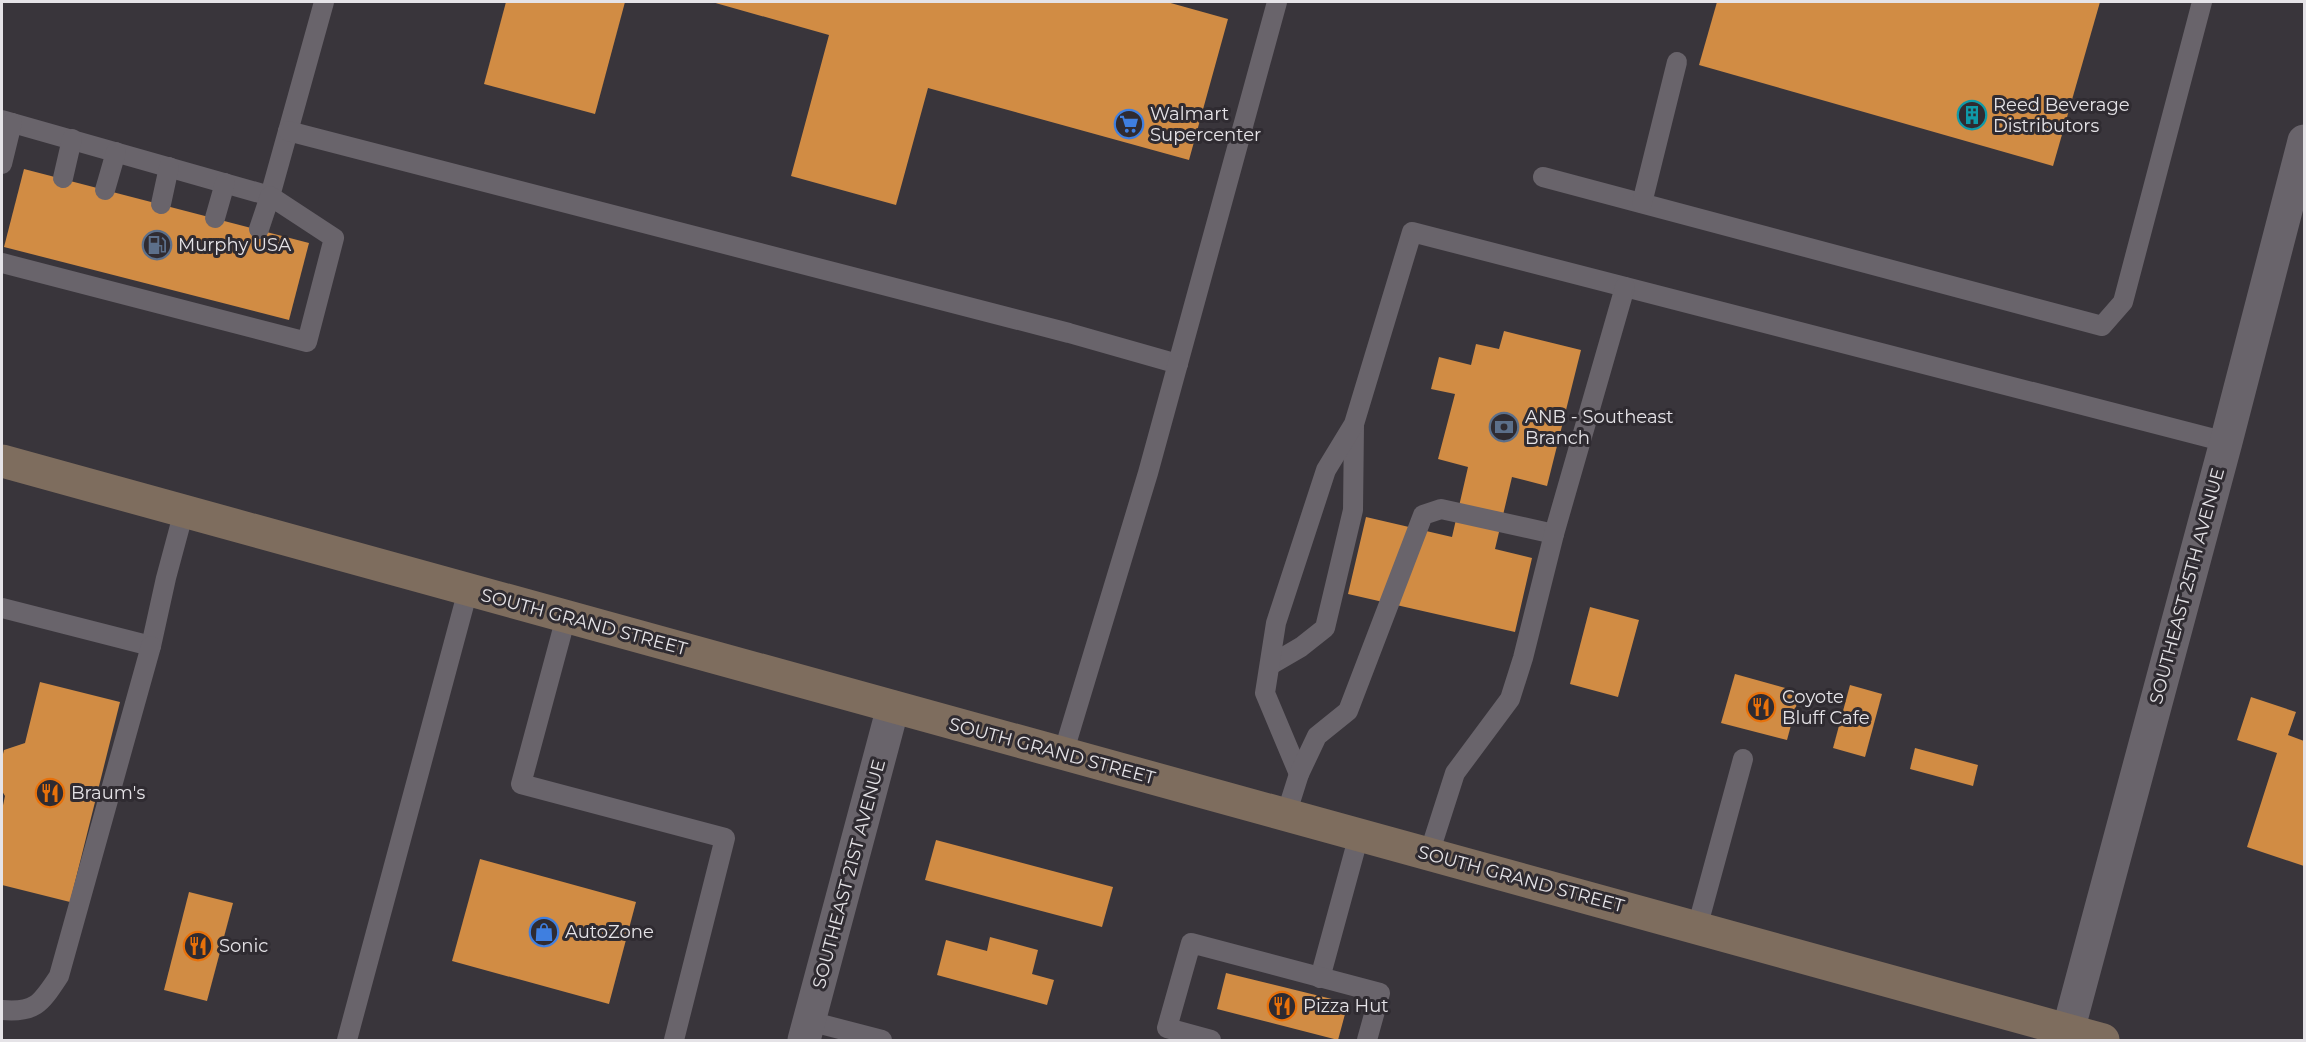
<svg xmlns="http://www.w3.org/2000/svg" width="2306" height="1042" viewBox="0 0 2306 1042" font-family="Montserrat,sans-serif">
<rect width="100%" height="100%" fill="#39353b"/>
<g fill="#d18c44">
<polygon points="506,2 625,2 595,114 484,84"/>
<polygon points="712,2 1167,2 1228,19 1189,160 928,88 896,205 791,176 829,35"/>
<polygon points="1717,2 2100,2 2053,166 1699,65"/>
<polygon points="24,169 309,243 289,320 4,247"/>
<polygon points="1504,331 1581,350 1547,486 1512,477 1495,549 1532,558 1515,632 1348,594 1366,517 1452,537 1468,467 1438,459 1455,394 1431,389 1439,357 1471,365 1476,344 1499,349"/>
<polygon points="1590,607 1639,620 1618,697 1570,684"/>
<polygon points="1735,674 1800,692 1787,740 1721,723"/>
<polygon points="40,682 120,702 70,902 2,885 2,810 5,796 2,791 2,758 4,750 25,743"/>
<polygon points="1850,685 1882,694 1865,757 1833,748"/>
<polygon points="2251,697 2296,712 2288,735 2304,741 2304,866 2247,847 2277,753 2237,740"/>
<polygon points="1915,748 1978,765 1973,786 1910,769"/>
<polygon points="936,840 1113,887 1102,927 925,880"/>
<polygon points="480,859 636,902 609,1004 452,961"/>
<polygon points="189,892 233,903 207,1001 164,990"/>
<polygon points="990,937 1038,950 1032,974 1054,980 1047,1005 937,975 946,940 987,951"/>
<polygon points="1226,973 1348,1003 1338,1040 1217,1009"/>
</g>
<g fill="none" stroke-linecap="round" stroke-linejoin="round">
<g stroke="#69646b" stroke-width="20">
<polyline points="2,120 270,196 324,2"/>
<polyline points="288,131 1069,333 1178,364"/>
<polyline points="2,164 12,123"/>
<polyline points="1543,177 2102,326 2123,302 2202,2"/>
<polyline points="63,178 72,139"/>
<polyline points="105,190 116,152"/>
<polyline points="1642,203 1677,62"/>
<polyline points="161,204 169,167"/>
<polyline points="215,218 225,183"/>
<polyline points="2,263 307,342 334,238 270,196 259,229"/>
<polyline points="2,608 151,646 166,578 184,511"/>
<polyline points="566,617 521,784 725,838 674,1040"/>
<polyline points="1270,665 1301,647 1325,628 1353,510 1354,425"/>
<polyline points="1063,754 1148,473 1277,2"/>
<polyline points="1299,774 1265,693 1276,623 1326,470 1354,424 1412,232 2226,442"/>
<polyline points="1286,815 1299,774 1317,736 1348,711 1423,515 1441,509 1554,534"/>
<polyline points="1429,854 1455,773 1510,699 1523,658 1554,534 1625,287"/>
<polyline points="1697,928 1743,759"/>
<polyline points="1320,978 1359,835"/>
<path d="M2 1010C36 1013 41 1003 59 976L151 646"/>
<polyline points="809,1021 882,1040"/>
<polyline points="347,1040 468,590"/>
<polyline points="1211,1040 1167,1028 1191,943 1380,993 1367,1040"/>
</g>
<g stroke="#69646b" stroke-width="33">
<polyline points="2068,1031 2226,442 2304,141"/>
<polyline points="804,1040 893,707"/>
</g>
<polyline stroke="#7e6d5e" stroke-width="33" points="2,461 2103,1040"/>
</g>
<defs>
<g id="building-ring" transform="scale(1.5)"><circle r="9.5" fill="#2f2b31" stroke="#0f9aa8" stroke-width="1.5"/><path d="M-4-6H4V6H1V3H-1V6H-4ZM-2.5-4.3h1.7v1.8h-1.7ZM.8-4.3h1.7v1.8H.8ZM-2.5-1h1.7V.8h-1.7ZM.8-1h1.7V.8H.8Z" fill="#0f9aa8"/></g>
<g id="supermarket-ring" transform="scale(1.5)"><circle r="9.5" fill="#2f2b31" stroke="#3f7fe0" stroke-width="1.5"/><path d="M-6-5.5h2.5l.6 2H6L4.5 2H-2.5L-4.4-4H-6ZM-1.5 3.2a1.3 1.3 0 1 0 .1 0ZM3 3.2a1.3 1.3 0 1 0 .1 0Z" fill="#3f7fe0"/></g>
<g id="fuel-ring" transform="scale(1.5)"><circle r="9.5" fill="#2f2b31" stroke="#5c6f8a" stroke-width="1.5"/><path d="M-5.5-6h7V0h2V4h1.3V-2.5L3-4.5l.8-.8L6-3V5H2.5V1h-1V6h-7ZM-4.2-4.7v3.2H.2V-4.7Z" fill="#5c6f8a"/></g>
<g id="bank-ring" transform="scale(1.5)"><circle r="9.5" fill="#2f2b31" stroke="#5c6f8a" stroke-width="1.5"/><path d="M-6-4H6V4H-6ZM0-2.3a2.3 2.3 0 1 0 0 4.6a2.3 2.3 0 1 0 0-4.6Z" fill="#5c6f8a"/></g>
<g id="restaurant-ring" transform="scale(1.5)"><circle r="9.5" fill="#2f2b31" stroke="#e8710a" stroke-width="1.5"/><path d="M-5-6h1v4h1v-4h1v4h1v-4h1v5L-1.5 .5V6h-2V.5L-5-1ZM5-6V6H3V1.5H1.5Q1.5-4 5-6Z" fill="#e8710a"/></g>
<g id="shop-ring" transform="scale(1.5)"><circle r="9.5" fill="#2f2b31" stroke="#3f7fe0" stroke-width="1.5"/><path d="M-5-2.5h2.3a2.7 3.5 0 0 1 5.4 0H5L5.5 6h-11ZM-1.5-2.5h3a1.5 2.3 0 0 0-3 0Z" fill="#3f7fe0"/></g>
</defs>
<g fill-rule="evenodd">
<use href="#building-ring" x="1972" y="115"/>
<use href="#supermarket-ring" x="1129" y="124"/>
<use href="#fuel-ring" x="157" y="245"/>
<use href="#bank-ring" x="1504" y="427"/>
<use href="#restaurant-ring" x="1761" y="707"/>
<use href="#restaurant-ring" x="50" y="793"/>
<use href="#shop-ring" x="544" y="932"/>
<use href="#restaurant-ring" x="198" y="946"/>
<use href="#restaurant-ring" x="1282" y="1006"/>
</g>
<g text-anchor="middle" stroke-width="6" stroke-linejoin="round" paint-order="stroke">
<g font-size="18" fill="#e5e3e7" stroke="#2f2b31" text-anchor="start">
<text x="1993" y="111">Reed Beverage<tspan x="1993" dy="21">Distributors</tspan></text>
<text x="1150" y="120">Walmart<tspan x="1150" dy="21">Supercenter</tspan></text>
<text x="178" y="251">Murphy USA</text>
<text x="1525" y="423">ANB - Southeast<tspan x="1525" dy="21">Branch</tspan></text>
<text x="1782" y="703">Coyote<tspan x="1782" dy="21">Bluff Cafe</tspan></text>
<text x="71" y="799">Braum's</text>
<text x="565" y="938">AutoZone</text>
<text x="219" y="952">Sonic</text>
<text x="1303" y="1012">Pizza Hut</text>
</g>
<g font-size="18" fill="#e5e3e7" stroke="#2f2b31">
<text transform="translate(2187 586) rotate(-75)" y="6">SOUTHEAST 25TH AVENUE</text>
<text transform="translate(584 622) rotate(15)" y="6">SOUTH GRAND STREET</text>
<text transform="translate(1052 751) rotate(15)" y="6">SOUTH GRAND STREET</text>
<text transform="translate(849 874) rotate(-75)" y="6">SOUTHEAST 21ST AVENUE</text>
<text transform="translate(1521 879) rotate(15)" y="6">SOUTH GRAND STREET</text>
</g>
</g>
<rect width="2306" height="1042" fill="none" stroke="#e5e3e7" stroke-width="6"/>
</svg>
